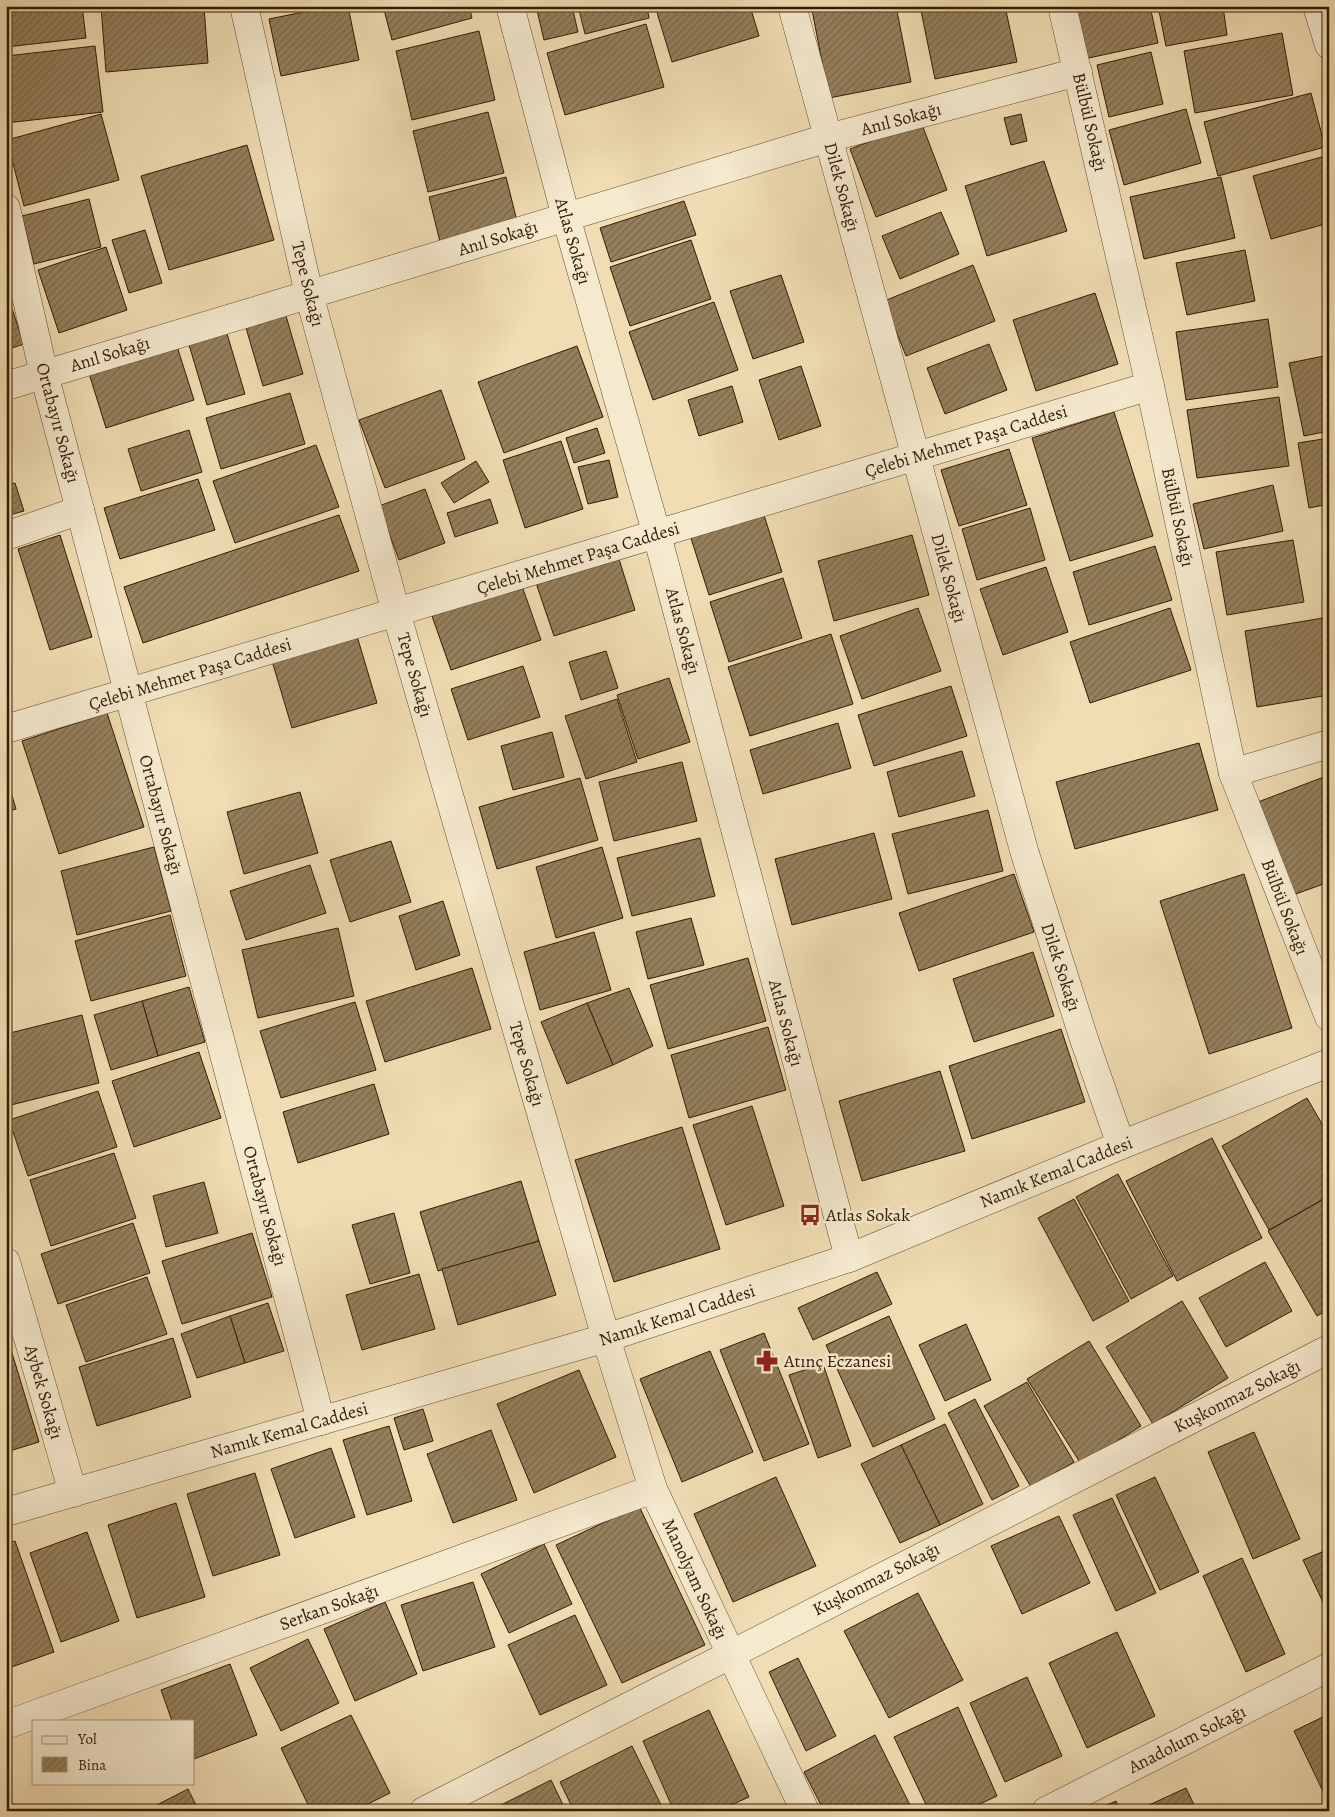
<svg xmlns="http://www.w3.org/2000/svg" width="1335" height="1817" viewBox="0 0 1335 1817" font-family="Alegreya,serif">
<defs>
<pattern id="building-hatch" width="6" height="6" patternUnits="userSpaceOnUse" patternTransform="scale(1.25)"><rect width="6" height="6" fill="#95805d"/><path d="M-1 1l2-2M0 6l6-6M5 7l2-2" fill="none" stroke="#7a684a"/></pattern>
</defs>
<rect width="100%" height="100%" fill="#f0ddb3"/>
<filter id="stains"><feTurbulence type="fractalNoise" baseFrequency=".004" numOctaves="4"/><feColorMatrix values="0 0 0 0 .2 0 0 0 0 .09 0 0 0 0 .02 0 0 0 .5 -.17"/></filter>
<radialGradient id="worn" r=".72"><stop offset=".6" stop-color="#630" stop-opacity="0"/><stop offset="1" stop-color="#630" stop-opacity=".3"/></radialGradient>
<g fill="url(#building-hatch)" stroke="#321b00">
<polygon points="6,6 82,6 86,38 6,47"/>
<polygon points="101,6 204,6 208,63 106,72"/>
<polygon points="333,6 348,6 359,60 281,76 269,19"/>
<polygon points="383,6 469,6 472,18 392,40"/>
<polygon points="536,6 572,6 578,32 544,40"/>
<polygon points="578,6 647,6 649,18 585,34"/>
<polygon points="655,6 750,6 759,36 672,62"/>
<polygon points="830,6 896,6 911,82 829,98 812,10"/>
<polygon points="920,6 1005,6 1017,62 935,79"/>
<polygon points="1072,6 1150,6 1158,43 1084,59"/>
<polygon points="1158,6 1223,6 1227,35 1166,46"/>
<polygon points="646,24 664,87 565,115 547,53"/>
<polygon points="479,31 495,100 412,120 396,51"/>
<polygon points="1282,33 1293,95 1195,113 1184,51"/>
<polygon points="95,46 103,112 6,123 6,56"/>
<polygon points="1151,52 1163,104 1109,117 1097,65"/>
<polygon points="1311,93 1325,147 1218,176 1204,122"/>
<polygon points="1186,109 1201,163 1124,185 1109,130"/>
<polygon points="488,112 504,173 428,192 413,131"/>
<polygon points="101,114 119,180 24,206 7,140"/>
<polygon points="1021,114 1027,141 1011,145 1004,118"/>
<polygon points="921,122 947,190 876,217 850,149"/>
<polygon points="247,145 274,240 169,270 141,176"/>
<polygon points="1329,155 1329,223 1271,239 1253,176"/>
<polygon points="1044,161 1067,231 987,256 965,186"/>
<polygon points="506,177 517,221 440,242 429,197"/>
<polygon points="1221,177 1235,238 1144,259 1130,197"/>
<polygon points="89,199 101,247 34,264 22,216"/>
<polygon points="684,201 696,235 611,262 600,228"/>
<polygon points="941,212 959,254 900,279 882,236"/>
<polygon points="145,230 162,283 129,293 112,240"/>
<polygon points="691,240 711,299 630,326 610,267"/>
<polygon points="106,247 127,310 59,333 38,270"/>
<polygon points="1245,250 1255,301 1187,315 1176,263"/>
<polygon points="973,265 995,321 906,356 884,301"/>
<polygon points="781,275 804,342 753,359 730,291"/>
<polygon points="6,291 24,344 6,350"/>
<polygon points="1095,293 1118,364 1036,391 1013,320"/>
<polygon points="714,302 738,370 653,400 629,332"/>
<polygon points="284,309 303,374 263,386 244,321"/>
<polygon points="1268,319 1278,387 1186,400 1176,332"/>
<polygon points="225,327 245,394 207,405 187,338"/>
<polygon points="175,340 194,400 106,428 87,367"/>
<polygon points="989,344 1007,390 945,414 927,368"/>
<polygon points="577,346 603,417 504,453 478,382"/>
<polygon points="1329,355 1329,431 1304,436 1289,363"/>
<polygon points="801,366 821,426 779,440 759,380"/>
<polygon points="732,386 743,422 699,436 688,400"/>
<polygon points="441,390 465,459 385,488 359,420"/>
<polygon points="290,393 305,444 221,469 206,418"/>
<polygon points="1279,397 1289,466 1197,478 1187,410"/>
<polygon points="1114,412 1153,536 1070,561 1032,438"/>
<polygon points="597,428 605,453 574,463 566,438"/>
<polygon points="189,430 202,472 141,491 128,449"/>
<polygon points="1329,438 1329,504 1309,508 1298,443"/>
<polygon points="561,441 583,509 525,528 503,460"/>
<polygon points="316,445 339,507 235,543 213,481"/>
<polygon points="1009,449 1027,505 959,526 941,470"/>
<polygon points="609,460 618,497 588,504 578,467"/>
<polygon points="476,461 489,482 454,503 441,483"/>
<polygon points="198,479 215,530 120,559 104,508"/>
<polygon points="15,483 24,511 6,516 6,486"/>
<polygon points="1273,485 1283,531 1204,549 1193,504"/>
<polygon points="425,489 445,543 399,560 379,506"/>
<polygon points="490,499 498,523 455,537 447,513"/>
<polygon points="1030,508 1045,560 977,580 962,529"/>
<polygon points="763,512 782,572 709,595 690,535"/>
<polygon points="339,515 359,571 143,643 124,587"/>
<polygon points="60,535 92,637 50,650 18,549"/>
<polygon points="912,535 929,595 834,621 818,561"/>
<polygon points="1293,540 1304,602 1227,615 1216,552"/>
<polygon points="1155,546 1172,600 1089,625 1073,572"/>
<polygon points="618,556 635,610 554,636 536,583"/>
<polygon points="1046,567 1068,632 1003,655 980,589"/>
<polygon points="783,578 802,638 729,662 710,602"/>
<polygon points="522,586 541,640 451,670 432,616"/>
<polygon points="918,608 941,671 862,699 840,636"/>
<polygon points="1170,608 1191,670 1090,703 1070,642"/>
<polygon points="1329,617 1329,695 1257,707 1245,631"/>
<polygon points="831,634 853,704 750,736 728,667"/>
<polygon points="357,636 377,703 292,728 272,661"/>
<polygon points="606,651 618,688 581,700 569,662"/>
<polygon points="523,666 540,717 468,740 451,689"/>
<polygon points="669,678 690,742 638,759 617,695"/>
<polygon points="951,686 967,736 874,766 858,715"/>
<polygon points="617,699 637,762 586,779 565,716"/>
<polygon points="107,713 144,827 59,854 22,741"/>
<polygon points="838,723 851,768 763,794 750,750"/>
<polygon points="552,732 564,777 513,790 501,746"/>
<polygon points="1199,743 1218,810 1075,849 1056,782"/>
<polygon points="962,751 975,796 899,817 887,772"/>
<polygon points="682,762 697,821 614,841 599,782"/>
<polygon points="6,775 16,809 6,812"/>
<polygon points="1329,775 1329,882 1293,895 1258,802"/>
<polygon points="580,778 598,840 497,869 479,807"/>
<polygon points="300,792 318,853 244,874 227,812"/>
<polygon points="988,810 1003,871 908,894 892,834"/>
<polygon points="874,833 892,899 792,925 775,859"/>
<polygon points="700,838 715,896 632,916 617,858"/>
<polygon points="391,841 411,902 350,922 330,860"/>
<polygon points="154,847 171,911 77,935 61,871"/>
<polygon points="602,847 623,918 556,938 536,867"/>
<polygon points="310,865 326,913 246,940 230,891"/>
<polygon points="1014,874 1034,932 919,971 899,913"/>
<polygon points="1244,874 1292,1028 1209,1054 1160,901"/>
<polygon points="443,901 460,955 416,970 399,916"/>
<polygon points="170,915 186,976 91,1001 75,941"/>
<polygon points="691,918 704,965 648,979 636,932"/>
<polygon points="338,928 354,996 258,1018 242,950"/>
<polygon points="594,932 611,990 540,1010 524,952"/>
<polygon points="1033,952 1054,1016 974,1042 953,979"/>
<polygon points="748,958 766,1021 668,1049 650,985"/>
<polygon points="472,968 491,1029 385,1062 366,1001"/>
<polygon points="189,987 205,1042 158,1056 142,1001"/>
<polygon points="629,988 653,1046 613,1065 587,1003"/>
<polygon points="142,1001 158,1056 111,1070 94,1015"/>
<polygon points="355,1002 376,1070 281,1098 260,1031"/>
<polygon points="587,1003 613,1065 567,1084 541,1022"/>
<polygon points="82,1015 99,1083 11,1105 6,1088 6,1034"/>
<polygon points="768,1027 786,1090 689,1118 671,1055"/>
<polygon points="1061,1029 1085,1102 972,1139 949,1066"/>
<polygon points="199,1052 221,1118 134,1147 112,1081"/>
<polygon points="940,1071 965,1151 862,1181 839,1101"/>
<polygon points="374,1084 389,1134 298,1163 283,1112"/>
<polygon points="98,1091 117,1147 28,1176 9,1120"/>
<polygon points="1307,1098 1329,1136 1329,1196 1269,1230 1222,1146"/>
<polygon points="752,1106 784,1206 726,1225 693,1125"/>
<polygon points="682,1127 720,1249 614,1282 575,1160"/>
<polygon points="1212,1138 1262,1238 1177,1281 1126,1181"/>
<polygon points="114,1153 136,1218 51,1246 30,1180"/>
<polygon points="1118,1174 1173,1276 1131,1299 1076,1197"/>
<polygon points="521,1181 539,1241 438,1271 420,1212"/>
<polygon points="204,1182 218,1233 166,1247 153,1196"/>
<polygon points="1329,1196 1329,1309 1317,1316 1268,1231"/>
<polygon points="1074,1199 1129,1301 1093,1321 1038,1218"/>
<polygon points="394,1213 410,1273 370,1284 352,1225"/>
<polygon points="133,1223 150,1273 58,1304 41,1254"/>
<polygon points="252,1233 272,1297 182,1324 162,1261"/>
<polygon points="539,1241 556,1295 458,1325 442,1269"/>
<polygon points="1265,1262 1292,1311 1226,1347 1199,1298"/>
<polygon points="877,1272 892,1304 813,1340 798,1308"/>
<polygon points="419,1274 435,1329 362,1350 346,1295"/>
<polygon points="147,1277 167,1334 86,1362 66,1305"/>
<polygon points="1182,1301 1228,1378 1153,1424 1106,1347"/>
<polygon points="268,1303 284,1351 245,1363 230,1316"/>
<polygon points="230,1316 245,1363 197,1378 181,1334"/>
<polygon points="889,1316 935,1419 873,1447 826,1345"/>
<polygon points="966,1324 991,1380 945,1401 919,1345"/>
<polygon points="6,1333 39,1442 6,1452"/>
<polygon points="764,1333 809,1444 764,1461 720,1350"/>
<polygon points="173,1338 191,1397 97,1426 79,1367"/>
<polygon points="1089,1341 1141,1426 1081,1464 1027,1379"/>
<polygon points="710,1351 753,1452 682,1482 640,1379"/>
<polygon points="823,1364 851,1446 818,1458 789,1375"/>
<polygon points="579,1370 616,1457 534,1493 497,1404"/>
<polygon points="1027,1382 1074,1462 1031,1487 984,1406"/>
<polygon points="975,1399 1019,1486 992,1500 948,1413"/>
<polygon points="423,1409 433,1441 404,1450 394,1418"/>
<polygon points="945,1424 983,1504 940,1525 901,1445"/>
<polygon points="389,1426 412,1501 367,1515 343,1440"/>
<polygon points="491,1430 517,1500 453,1523 427,1454"/>
<polygon points="1254,1432 1300,1539 1253,1559 1208,1452"/>
<polygon points="901,1445 940,1525 900,1543 861,1464"/>
<polygon points="331,1448 355,1517 295,1538 271,1469"/>
<polygon points="255,1473 280,1555 213,1576 187,1494"/>
<polygon points="776,1477 816,1566 733,1602 694,1514"/>
<polygon points="1155,1477 1199,1572 1160,1590 1116,1495"/>
<polygon points="1112,1498 1156,1593 1116,1611 1073,1515"/>
<polygon points="176,1503 205,1597 137,1618 108,1525"/>
<polygon points="639,1506 705,1645 622,1683 556,1545"/>
<polygon points="1059,1516 1090,1583 1022,1614 991,1546"/>
<polygon points="87,1532 119,1621 61,1642 30,1553"/>
<polygon points="15,1541 54,1652 6,1669 6,1544"/>
<polygon points="544,1544 572,1604 509,1633 481,1574"/>
<polygon points="1329,1549 1329,1615 1303,1560"/>
<polygon points="1242,1558 1285,1654 1246,1672 1203,1576"/>
<polygon points="473,1582 495,1647 423,1671 401,1605"/>
<polygon points="918,1593 963,1680 889,1718 844,1631"/>
<polygon points="385,1602 417,1674 355,1701 324,1629"/>
<polygon points="575,1615 607,1685 540,1715 508,1645"/>
<polygon points="1117,1632 1155,1716 1087,1748 1049,1663"/>
<polygon points="308,1639 339,1703 281,1731 250,1668"/>
<polygon points="798,1658 836,1736 806,1751 769,1672"/>
<polygon points="230,1664 257,1735 194,1759 194,1721 172,1721 161,1690"/>
<polygon points="1027,1677 1062,1756 1005,1782 970,1703"/>
<polygon points="958,1707 997,1796 965,1811 929,1811 894,1737"/>
<polygon points="709,1710 749,1797 718,1811 674,1811 643,1741"/>
<polygon points="1329,1714 1329,1804 1294,1731"/>
<polygon points="351,1715 390,1793 354,1811 311,1811 281,1748"/>
<polygon points="875,1735 913,1811 824,1811 804,1772"/>
<polygon points="632,1746 664,1811 574,1811 560,1782"/>
<polygon points="551,1780 566,1811 491,1811 491,1810"/>
<polygon points="1186,1788 1197,1811 1136,1811"/>
<polygon points="188,1789 199,1811 145,1811"/>
<polygon points="1116,1801 1120,1811 1093,1811"/>
</g>
<g fill="none" stroke-linecap="round" stroke-linejoin="round">
<g stroke="#624c2d" stroke-width="29">
<g id="minor">
<polyline points="244,6 309,294 396,612 606,1338 653,1489 805,1811"/>
<polyline points="510,6 566,217 657,535 849,1258"/>
<polyline points="792,6 1025,854 1084,1039 1121,1145"/>
<polyline points="1062,6 1150,386 1233,773 1329,1017"/>
<polyline points="1317,6 1329,45"/>
<polyline points="6,208 44,374 321,1421"/>
<polyline points="6,386 828,138 1078,72"/>
<polyline points="6,536 80,510"/>
<polyline points="6,729 1150,386"/>
<polyline points="1233,773 1329,744"/>
<polyline points="6,1262 73,1493"/>
<polyline points="6,1725 653,1489"/>
<polyline points="424,1811 1329,1349"/>
<polyline points="1046,1811 1329,1667"/>
</g>
</g>
<g stroke="#624c2d" stroke-width="29">
<polyline id="tertiary" points="6,1512 606,1338 849,1258 1121,1145 1329,1063"/>
</g>
<use href="#minor" stroke="#f5e9ce" stroke-width="28"/>
<use href="#tertiary" stroke="#f5e9ce" stroke-width="28"/>
</g>
<defs>
<g id="bus-bare" transform="scale(1.725)"><path d="M-5-6H5V4H4V6H2V4H-2V6H-4V4H-5ZM-3.5-4V0h7V-4ZM-3.5 1.2v1.5H-2V1.2ZM2 1.2v1.5H3.5V1.2Z" fill="#8f2418" stroke="#f5e9ce" stroke-width="2.5" paint-order="stroke"/></g>
<g id="pharmacy-bare" transform="scale(1.725)"><path d="M-2-6h4v4h4v4h-4v4h-4v-4h-4v-4h4Z" fill="#8f2418" stroke="#f5e9ce" stroke-width="2.5" paint-order="stroke"/></g>
</defs>
<g fill-rule="evenodd">
<use href="#bus-bare" x="810" y="1215"/>
<use href="#pharmacy-bare" x="767" y="1361"/>
</g>
<g text-anchor="middle" stroke-width="5" stroke-linejoin="round" paint-order="stroke">
<g font-size="18" fill="#321b00" stroke="#f5e9ce">
<text transform="translate(901 119) rotate(-15)" y="6">Anıl Sokağı</text>
<text transform="translate(1090 122) rotate(77)" y="6">Bülbül Sokağı</text>
<text transform="translate(842 187) rotate(75)" y="6">Dilek Sokağı</text>
<text transform="translate(498 238) rotate(-17)" y="6">Anıl Sokağı</text>
<text transform="translate(573 241) rotate(74)" y="6">Atlas Sokağı</text>
<text transform="translate(308 284) rotate(76)" y="6">Tepe Sokağı</text>
<text transform="translate(110 354) rotate(-17)" y="6">Anıl Sokağı</text>
<text transform="translate(58 423) rotate(75)" y="6">Ortabayır Sokağı</text>
<text transform="translate(966 441) rotate(-17)" y="6">Çelebi Mehmet Paşa Caddesi</text>
<text transform="translate(1178 517) rotate(78)" y="6">Bülbül Sokağı</text>
<text transform="translate(578 558) rotate(-17)" y="6">Çelebi Mehmet Paşa Caddesi</text>
<text transform="translate(949 578) rotate(75)" y="6">Dilek Sokağı</text>
<text transform="translate(683 631) rotate(75)" y="6">Atlas Sokağı</text>
<text transform="translate(190 674) rotate(-17)" y="6">Çelebi Mehmet Paşa Caddesi</text>
<text transform="translate(415 675) rotate(74)" y="6">Tepe Sokağı</text>
<text transform="translate(161 815) rotate(75)" y="6">Ortabayır Sokağı</text>
<text transform="translate(1285 907) rotate(69)" y="6">Bülbül Sokağı</text>
<text transform="translate(1061 967) rotate(72)" y="6">Dilek Sokağı</text>
<text transform="translate(786 1023) rotate(75)" y="6">Atlas Sokağı</text>
<text transform="translate(527 1064) rotate(74)" y="6">Tepe Sokağı</text>
<text transform="translate(1056 1172) rotate(-22)" y="6">Namık Kemal Caddesi</text>
<text transform="translate(265 1206) rotate(75)" y="6">Ortabayır Sokağı</text>
<text transform="translate(677 1315) rotate(-18)" y="6">Namık Kemal Caddesi</text>
<text transform="translate(44 1392) rotate(74)" y="6">Aybek Sokağı</text>
<text transform="translate(1237 1396) rotate(-27)" y="6">Kuşkonmaz Sokağı</text>
<text transform="translate(289 1430) rotate(-16)" y="6">Namık Kemal Caddesi</text>
<text transform="translate(695 1579) rotate(65)" y="6">Manolyam Sokağı</text>
<text transform="translate(876 1579) rotate(-27)" y="6">Kuşkonmaz Sokağı</text>
<text transform="translate(329 1607) rotate(-20)" y="6">Serkan Sokağı</text>
<text transform="translate(1187 1739) rotate(-27)" y="6">Anadolum Sokağı</text>
</g>
<g font-size="18" fill="#321b00" stroke="#f5e9ce" text-anchor="start">
<text x="826" y="1221">Atlas Sokak</text>
<text x="784" y="1367">Atınç Eczanesi</text>
</g>
</g>
<rect width="1335" height="1817" fill="none" stroke="#f0ddb3" stroke-width="25"/>
<rect x="8" y="8" width="1320" height="1802" fill="none" stroke="#321b00" stroke-width="2.5"/>
<rect x="12" y="12" width="1310" height="1792" fill="none" stroke="#321b00"/>
<rect x="32" y="1720" width="162" height="65" fill="#f5e9ce" stroke="#a7977c"/>
<rect x="42" y="1736" width="25" height="8" fill="#f5e9ce" stroke="#a7977c"/>
<text x="78" y="1744" font-size="15" fill="#321b00">Yol</text>
<rect x="42" y="1757" width="25" height="15" fill="url(#building-hatch)" stroke="#a7977c"/>
<text x="78" y="1770" font-size="15" fill="#321b00">Bina</text>
<rect width="100%" height="100%" filter="url(#stains)"/>
<rect width="100%" height="100%" fill="url(#worn)"/>
</svg>
